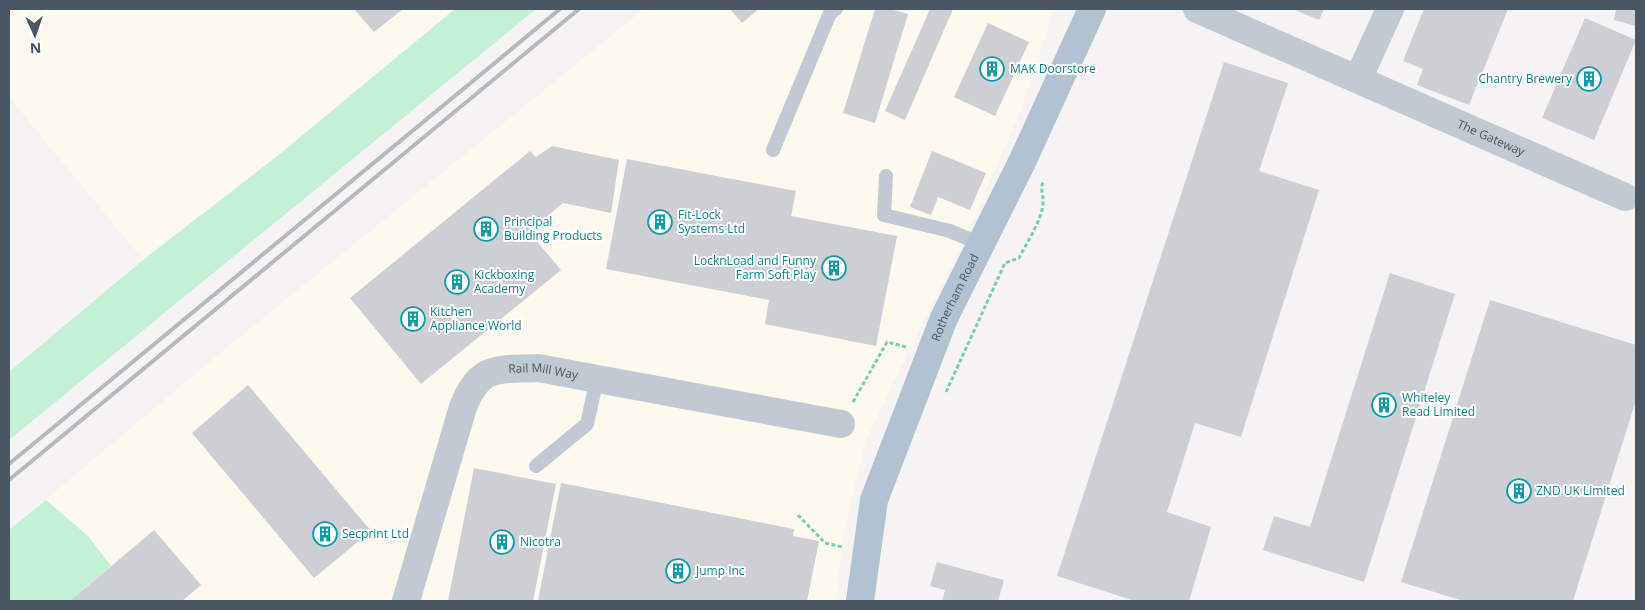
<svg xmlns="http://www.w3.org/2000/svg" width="1645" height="610" viewBox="0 0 1645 610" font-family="'Open Sans',sans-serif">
<rect width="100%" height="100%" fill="#f5f3f3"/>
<g fill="#fdf9ef">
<polygon points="9,9 455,9 281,153 143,260 9,97"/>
<polygon points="644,9 1052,9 1052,16 1017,120 974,217 866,440 844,531 836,601 9,601 9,530 231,344"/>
</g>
<g fill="#c3f1d5">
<polygon points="455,9 536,9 9,440 9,372 143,260 281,153"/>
<polygon points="46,500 89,537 111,566 70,601 9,601 9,530"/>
</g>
<g fill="#cdcfd5">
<polygon points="354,9 403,9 374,32"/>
<polygon points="730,9 759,9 742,23"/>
<polygon points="875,9 890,9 908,14 875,123 843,113"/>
<polygon points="930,9 953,9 905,120 885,111"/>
<polygon points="1293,9 1324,9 1319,20"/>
<polygon points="1424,9 1508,9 1469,105 1417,85 1423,69 1403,61"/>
<polygon points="1616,9 1636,9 1636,26 1614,20"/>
<polygon points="1585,18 1636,40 1594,140 1542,118"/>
<polygon points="988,23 1029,42 995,116 954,97"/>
<polygon points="1224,62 1288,83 1259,171 1319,190 1241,437 1195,423 1167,512 1211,527 1189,601 1135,601 1057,576"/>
<polygon points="552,146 619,160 611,213 563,203 529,232 561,270 421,384 350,298 530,151 536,157"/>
<polygon points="932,151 986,173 970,210 938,197 931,215 910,207"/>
<polygon points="627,159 796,191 791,216 897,236 876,346 765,324 769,300 606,269"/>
<polygon points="1390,273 1455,294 1364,582 1263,550 1274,516 1310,527"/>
<polygon points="1490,300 1636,345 1636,400 1573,601 1464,601 1401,582"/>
<polygon points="248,385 371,531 314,578 192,433"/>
<polygon points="474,468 556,484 533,601 448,601"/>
<polygon points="561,483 794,529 793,536 819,541 807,601 538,601"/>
<polygon points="154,530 201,585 182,601 70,601"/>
<polygon points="937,562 1004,580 998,601 942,601 945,590 930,586"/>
</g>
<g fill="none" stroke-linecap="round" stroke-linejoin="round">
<g stroke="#7ad0a6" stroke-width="3" stroke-dasharray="4 2.5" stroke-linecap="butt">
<path d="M946 392 1005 263 1019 258C1026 244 1042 220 1043 204 1044 196 1040 190 1043 181"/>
<polyline points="853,402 887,342 906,347"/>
<polyline points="798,515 825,543 843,547"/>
</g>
<g stroke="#c1cad2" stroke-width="14">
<polyline points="773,150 830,13 836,9"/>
<polyline points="886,176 884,215 950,231 981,244"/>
<polyline points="536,466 587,424 597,379"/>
</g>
<g stroke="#c1cad2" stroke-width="28">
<path id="s1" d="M1197 9 1625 197"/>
<polyline points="1358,79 1390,9"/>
<path id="s2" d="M406 601 463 407C480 364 497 370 538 368L841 424"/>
</g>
<path stroke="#b3c2d1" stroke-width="28" id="s3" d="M860 601 874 500 944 318 1022 162 1092 9"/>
<g stroke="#b5b8bd" stroke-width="4">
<polyline points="9,464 560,9"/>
<polyline points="9,480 579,9"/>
</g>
</g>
<defs>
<g id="building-ring" transform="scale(1.25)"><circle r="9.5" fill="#fff" stroke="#0f9aa8" stroke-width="1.5"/><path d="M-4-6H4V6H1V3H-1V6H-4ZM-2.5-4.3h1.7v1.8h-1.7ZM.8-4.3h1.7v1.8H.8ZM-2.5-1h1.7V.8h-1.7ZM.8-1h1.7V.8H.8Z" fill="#0f9aa8"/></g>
</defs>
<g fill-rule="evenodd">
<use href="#building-ring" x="992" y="69"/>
<use href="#building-ring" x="1589" y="79"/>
<use href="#building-ring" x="660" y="222"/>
<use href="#building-ring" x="486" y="229"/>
<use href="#building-ring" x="834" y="268"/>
<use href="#building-ring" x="457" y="282"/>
<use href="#building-ring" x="413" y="319"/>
<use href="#building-ring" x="1384" y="405"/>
<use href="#building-ring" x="1519" y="491"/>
<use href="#building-ring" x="325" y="534"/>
<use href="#building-ring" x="502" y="542"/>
<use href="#building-ring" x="678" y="571"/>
</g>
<g text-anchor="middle" stroke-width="4" stroke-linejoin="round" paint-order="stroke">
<g font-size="12" fill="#0d838f" stroke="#fff" text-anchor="start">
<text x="1010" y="73">MAK Doorstore</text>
<text x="1572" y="83" text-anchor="end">Chantry Brewery</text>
<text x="678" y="219">Fit-Lock<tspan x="678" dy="14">Systems Ltd</tspan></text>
<text x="504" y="226">Principal<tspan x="504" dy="14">Building Products</tspan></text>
<text x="816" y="265" text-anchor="end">LocknLoad and Funny<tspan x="816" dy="14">Farm Soft Play</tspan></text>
<text x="474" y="279">Kickboxing<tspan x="474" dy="14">Academy</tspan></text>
<text x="430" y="316">Kitchen<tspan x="430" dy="14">Appliance World</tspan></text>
<text x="1402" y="402">Whiteley<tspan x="1402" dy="14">Read Limited</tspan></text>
<text x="1536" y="495">ZND UK Limited</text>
<text x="342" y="538">Secprint Ltd</text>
<text x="520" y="546">Nicotra</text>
<text x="696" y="575">Jump Inc</text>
</g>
<g font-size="12" fill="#4a5661" stroke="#fff">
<text dy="4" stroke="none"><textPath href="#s1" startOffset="321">The Gateway</textPath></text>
<text dy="4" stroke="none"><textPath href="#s3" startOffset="320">Rotherham Road</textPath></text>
<text dy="4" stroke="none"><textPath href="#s2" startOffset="301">Rail Mill Way</textPath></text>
</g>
</g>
<rect width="1645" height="610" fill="none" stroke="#4a5661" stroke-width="20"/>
<g transform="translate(35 35) rotate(177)" stroke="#ffffff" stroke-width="4" paint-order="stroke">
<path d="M0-4L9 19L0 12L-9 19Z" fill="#4a5661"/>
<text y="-8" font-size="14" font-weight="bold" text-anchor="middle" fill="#4a5661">N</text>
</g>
</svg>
